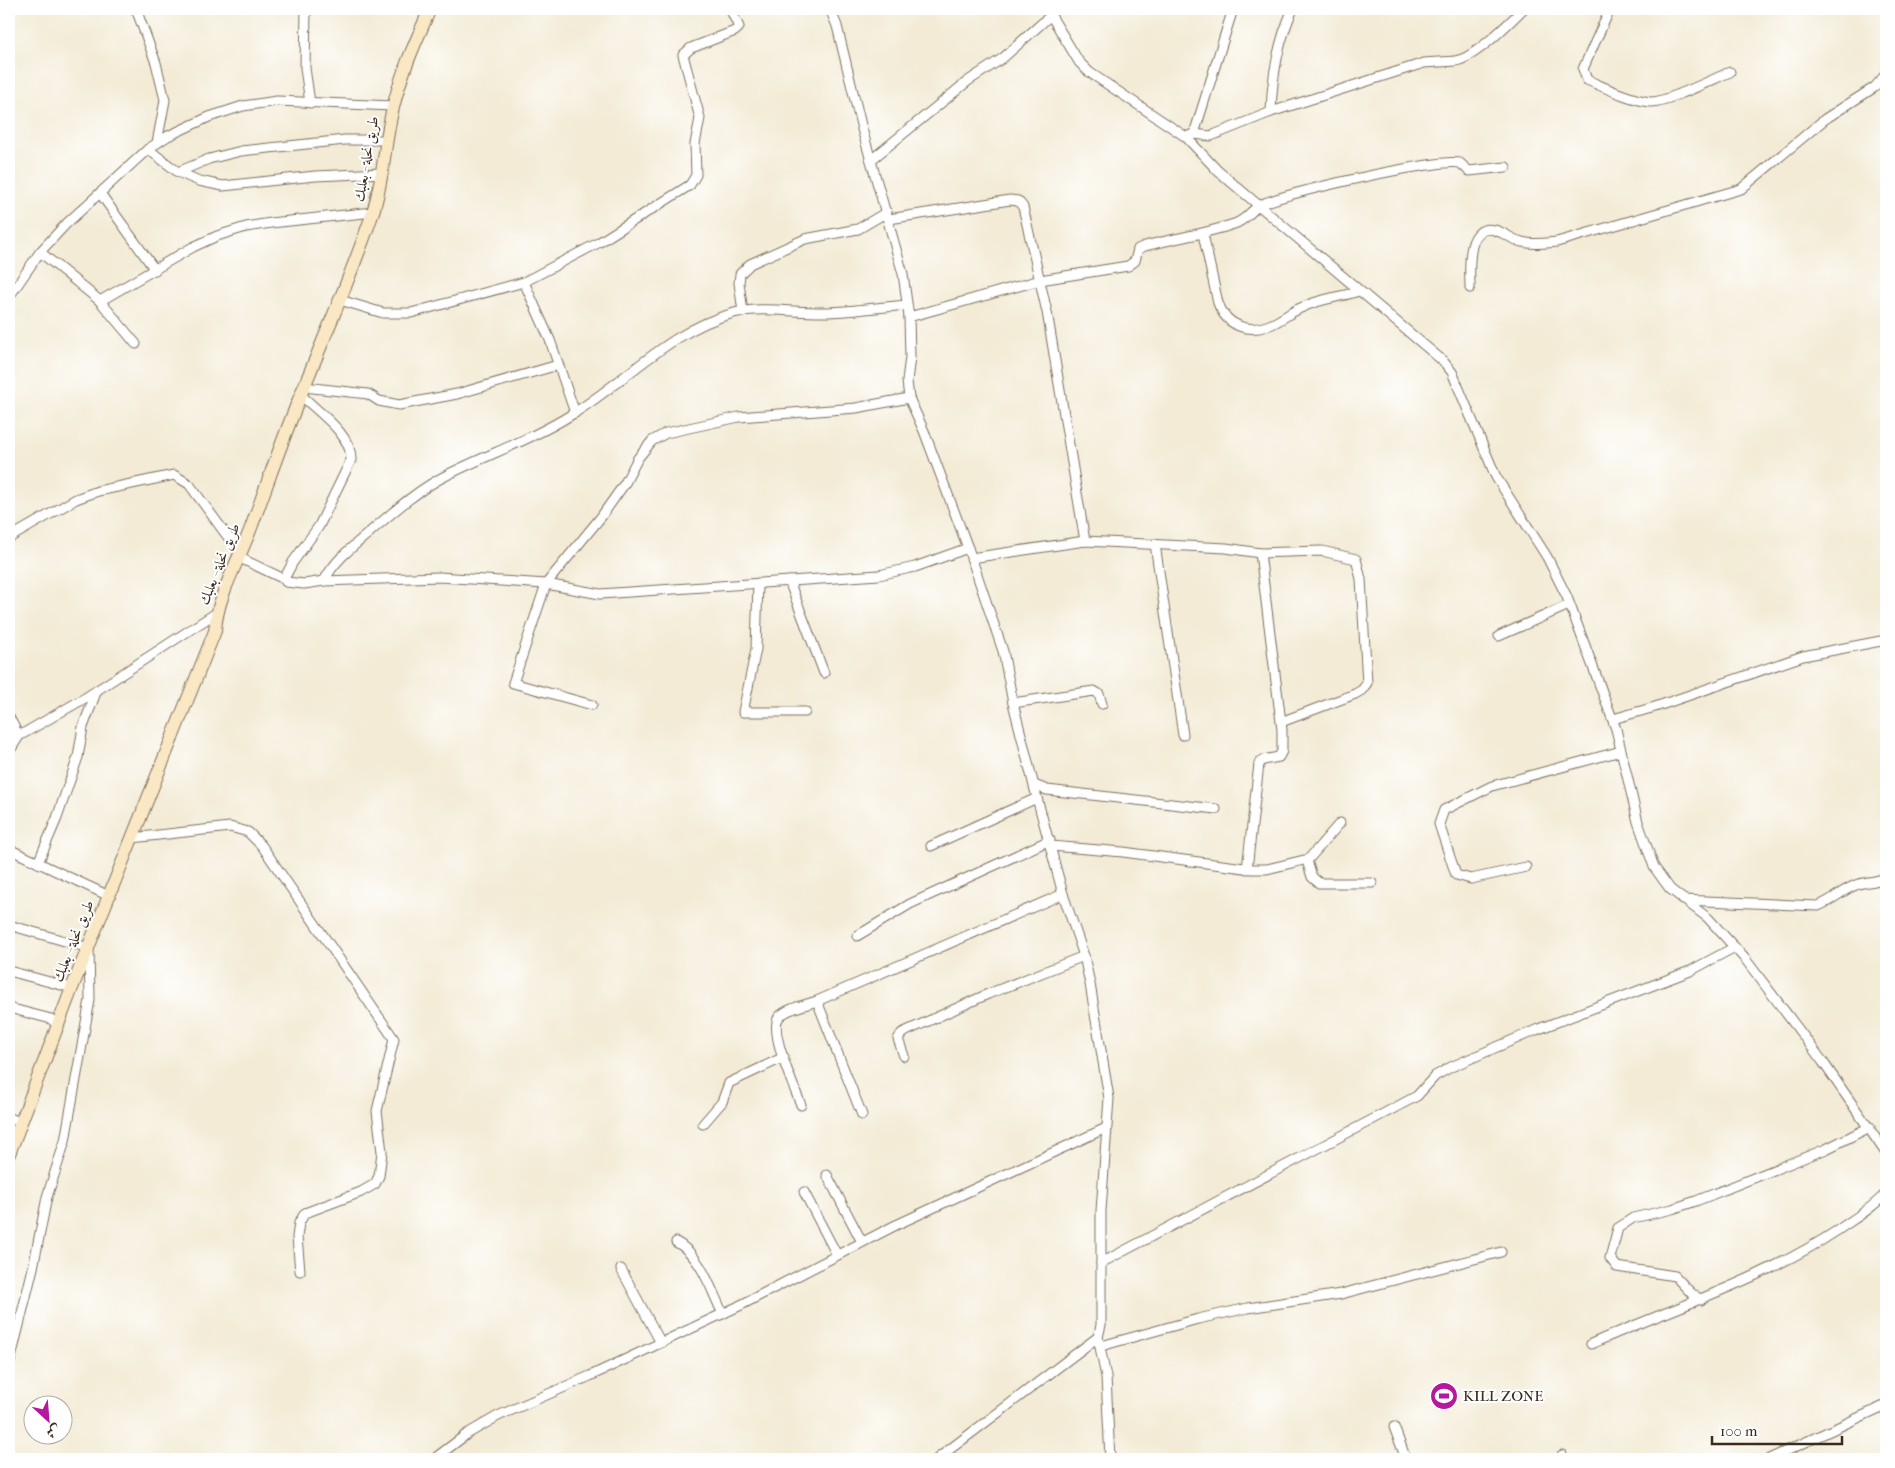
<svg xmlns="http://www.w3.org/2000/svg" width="1895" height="1468" viewBox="0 0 1895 1468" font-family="'IM FELL French Canon',Amiri,serif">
<rect width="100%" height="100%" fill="#fff"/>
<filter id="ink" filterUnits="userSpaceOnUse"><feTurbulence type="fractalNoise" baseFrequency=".02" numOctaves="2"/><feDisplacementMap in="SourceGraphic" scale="10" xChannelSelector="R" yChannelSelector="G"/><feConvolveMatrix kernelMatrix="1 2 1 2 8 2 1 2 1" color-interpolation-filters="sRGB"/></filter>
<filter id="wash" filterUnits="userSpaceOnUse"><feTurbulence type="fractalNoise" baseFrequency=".0096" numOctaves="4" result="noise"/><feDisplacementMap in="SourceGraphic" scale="20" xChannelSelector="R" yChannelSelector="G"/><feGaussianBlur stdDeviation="1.12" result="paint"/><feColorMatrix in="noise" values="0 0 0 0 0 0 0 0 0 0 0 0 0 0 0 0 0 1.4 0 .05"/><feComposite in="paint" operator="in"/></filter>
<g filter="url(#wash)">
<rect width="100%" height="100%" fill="#f3ebd5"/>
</g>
<g filter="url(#ink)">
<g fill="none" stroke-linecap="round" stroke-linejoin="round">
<g stroke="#7b6e5e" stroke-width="11">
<g id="street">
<polyline points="136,9 156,63 165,100 157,143"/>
<polyline points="306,9 305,68 310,103"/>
<polyline points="830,9 837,26 862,129 903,274 909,317 910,357 907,381 909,398 924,431 968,548 1003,651 1013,703 1037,798 1063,894 1084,956 1090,984 1109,1098 1101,1211 1101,1325 1098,1337 1106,1377 1110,1459"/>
<polyline points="1047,9 1079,62 1089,72 1186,137 1218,171 1443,361 1452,372 1496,477 1547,557 1567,597 1616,729 1638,822 1654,867 1670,889 1708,918 1746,960 1823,1062 1886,1153"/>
<path d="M1610 9 1583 69 1587 80C1606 88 1629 99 1650 102 1666 103 1713 79 1730 72"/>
<path d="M1271 112C1272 76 1278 42 1293 9"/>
<polyline points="1194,134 1233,9"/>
<path d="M1186 137 1194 134 1211 136 1271 112 1424 63C1435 62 1445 62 1455 61 1474 59 1510 22 1523 9"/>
<polyline points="148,149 178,172 199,181 223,186 315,176 383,173"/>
<polyline points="871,160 968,81 1003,58 1051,15"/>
<polyline points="178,172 209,159 241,151 345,140 386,140"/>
<polyline points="100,193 155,270"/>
<polyline points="889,219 1010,200 1018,201 1023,207 1047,312 1085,541"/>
<path d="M1203 234 1218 303C1227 327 1249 334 1272 324 1283 319 1292 311 1303 307 1320 299 1341 297 1359 291"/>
<polyline points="40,252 100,301 136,344"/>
<polyline points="524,282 550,340 575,413"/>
<path d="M1470 288C1470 272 1465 223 1494 230 1504 232 1512 240 1522 242 1533 245 1546 243 1557 242L1741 189 1825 119 1875 87 1886 74"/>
<polyline points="9,297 40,252 66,224 148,149 168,136 209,117 243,106 277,101 393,106"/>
<polyline points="340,300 383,313 411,313 524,282 598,243 690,185 696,175 695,144 700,118 683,55 691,48 735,31 739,27 730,9"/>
<polyline points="100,301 193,247 217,236 246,227 271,223 373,212"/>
<polyline points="743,312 739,283 740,274 750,264 805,239 858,229 887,212"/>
<path d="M909 317 1040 280 1128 266 1135 261 1138 249 1145 246C1175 238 1205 234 1234 224 1245 221 1250 212 1258 206 1278 194 1439 158 1460 163L1469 171 1506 167"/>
<polyline points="304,387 368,394 379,401 399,405 457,394 558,365"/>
<polyline points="9,538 76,499 98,491 174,475 189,484 228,537 243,550"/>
<polyline points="1155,544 1183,735"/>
<polyline points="240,558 284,579 286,582 304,584 324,581 439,577 546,584 600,594 879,575 915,567 968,548"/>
<polyline points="971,558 1085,541 1226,548 1260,553 1322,551 1356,559 1361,579 1367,683 1362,690 1355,694 1281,722"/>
<path d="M284 579 293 562 319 526 351 460C352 434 318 412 301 395"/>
<path d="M324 581C335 560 352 547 370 532 394 511 420 488 449 474 491 453 535 438 574 413 627 380 672 329 734 313 763 306 797 313 828 312 854 311 881 307 907 305"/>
<polyline points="789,581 824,673"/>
<polyline points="758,583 756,649 743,712 805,712"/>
<polyline points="1499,636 1569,605"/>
<polyline points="1013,703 1094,691 1099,694 1102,704"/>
<polyline points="592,705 513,683 546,584 601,517 625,483 638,458 652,441 666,433 739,417 856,408 909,398"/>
<polyline points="9,717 19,736"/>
<polyline points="1613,719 1655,707 1803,656 1886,640"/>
<polyline points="9,752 19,736 85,698 216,613"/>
<polyline points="1034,785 1047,790 1216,809"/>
<polyline points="132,838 230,827 248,832 262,846 394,1039 377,1111 382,1152 379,1176 375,1184 361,1192 305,1213 299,1223 297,1237 300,1271"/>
<polyline points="931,846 1037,798"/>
<polyline points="1051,846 1123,852 1252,869 1267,869 1304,860 1307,861 1312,877 1319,883 1372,883"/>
<polyline points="9,849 109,896"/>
<polyline points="1307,861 1340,823"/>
<polyline points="38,863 57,818 78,757 83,727 97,690"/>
<polyline points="1526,867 1471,879 1456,875 1439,824 1444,810 1492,786 1621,751"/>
<polyline points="1247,869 1259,764 1263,760 1279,757 1282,751 1282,730 1260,553"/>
<path d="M1683 900 1818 906C1832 901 1842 890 1856 885 1866 881 1876 883 1886 877"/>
<polyline points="9,925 89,948 90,1000 65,1141 47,1197 33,1268 9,1366"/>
<polyline points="857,936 910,904 1050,840"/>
<polyline points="9,971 72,988"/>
<polyline points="817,1001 862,1115"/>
<polyline points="9,1008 51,1019 58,1025"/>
<polyline points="904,1056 898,1039 902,1033 988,994 1084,956"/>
<path d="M801 1105C795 1089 768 1031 779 1017 787 1008 806 1005 817 1001L1063 894"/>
<polyline points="9,1118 21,1122"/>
<polyline points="703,1124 722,1102 729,1083 784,1057"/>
<polyline points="827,1175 862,1242"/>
<polyline points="804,1192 837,1255"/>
<path d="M676 1242C701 1255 711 1290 723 1314"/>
<polyline points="1101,1263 1417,1096 1435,1076 1451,1067 1536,1030 1690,971 1735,947"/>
<polyline points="621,1269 661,1343"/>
<polyline points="1701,1300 1691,1293 1675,1276 1617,1267 1610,1258 1618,1228 1633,1218 1672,1209 1696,1201 1826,1149 1870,1127"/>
<path d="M1591 1344C1674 1307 1761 1281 1838 1230 1855 1218 1873 1208 1886 1193"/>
<polyline points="1101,1346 1198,1319 1248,1308 1341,1294 1501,1252"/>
<polyline points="1394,1427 1406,1459"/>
<polyline points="1562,1455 1564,1459"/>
<polyline points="434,1459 467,1434 498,1416 590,1376 737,1307 896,1225 1106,1128"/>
<polyline points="937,1459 1098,1337"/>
<polyline points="1769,1459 1886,1405"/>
</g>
</g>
<g stroke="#7b6e5e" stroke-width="14">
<path id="secondary" d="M9 1154 72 988 215 631C217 595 240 559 252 525 269 479 285 432 304 387 327 330 352 274 372 215 384 180 384 143 393 108 401 73 416 41 430 9"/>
</g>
<use href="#street" stroke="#fff" stroke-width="9"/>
<use href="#secondary" stroke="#fae7c3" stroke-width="12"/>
</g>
</g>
<defs>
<g id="stadium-disc" transform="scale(1.4375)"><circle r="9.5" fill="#b5179e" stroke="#fff"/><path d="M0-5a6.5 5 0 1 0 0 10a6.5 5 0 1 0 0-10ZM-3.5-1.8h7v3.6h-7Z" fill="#fff"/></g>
</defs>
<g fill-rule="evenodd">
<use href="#stadium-disc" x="1444" y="1396"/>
</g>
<g text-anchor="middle" stroke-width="4" stroke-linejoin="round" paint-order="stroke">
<g font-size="15" fill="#3b2a1e" stroke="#fff">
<text transform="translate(366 159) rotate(-80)" y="5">طريق نحلة - بعلبك</text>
<text transform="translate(219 564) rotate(-68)" y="5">طريق نحلة - بعلبك</text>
<text transform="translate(73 941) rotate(-68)" y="5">طريق نحلة - بعلبك</text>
</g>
<g font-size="15" fill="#3b2a1e" stroke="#fff" text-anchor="start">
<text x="1463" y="1401">KILL ZONE</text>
</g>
</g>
<rect width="1895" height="1468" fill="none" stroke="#fff" stroke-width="30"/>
<g transform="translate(48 1420) rotate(154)"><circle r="24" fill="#ffffff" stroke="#b1aaa5"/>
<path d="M0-4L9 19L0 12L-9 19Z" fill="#b5179e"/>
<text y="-8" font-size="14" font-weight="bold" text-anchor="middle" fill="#3b2a1e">ش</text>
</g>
<path d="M1712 1436v8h130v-8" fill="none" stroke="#3b2a1e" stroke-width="2.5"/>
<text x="1720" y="1436" font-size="15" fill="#3b2a1e" stroke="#ffffff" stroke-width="4" paint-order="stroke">100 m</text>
</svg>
